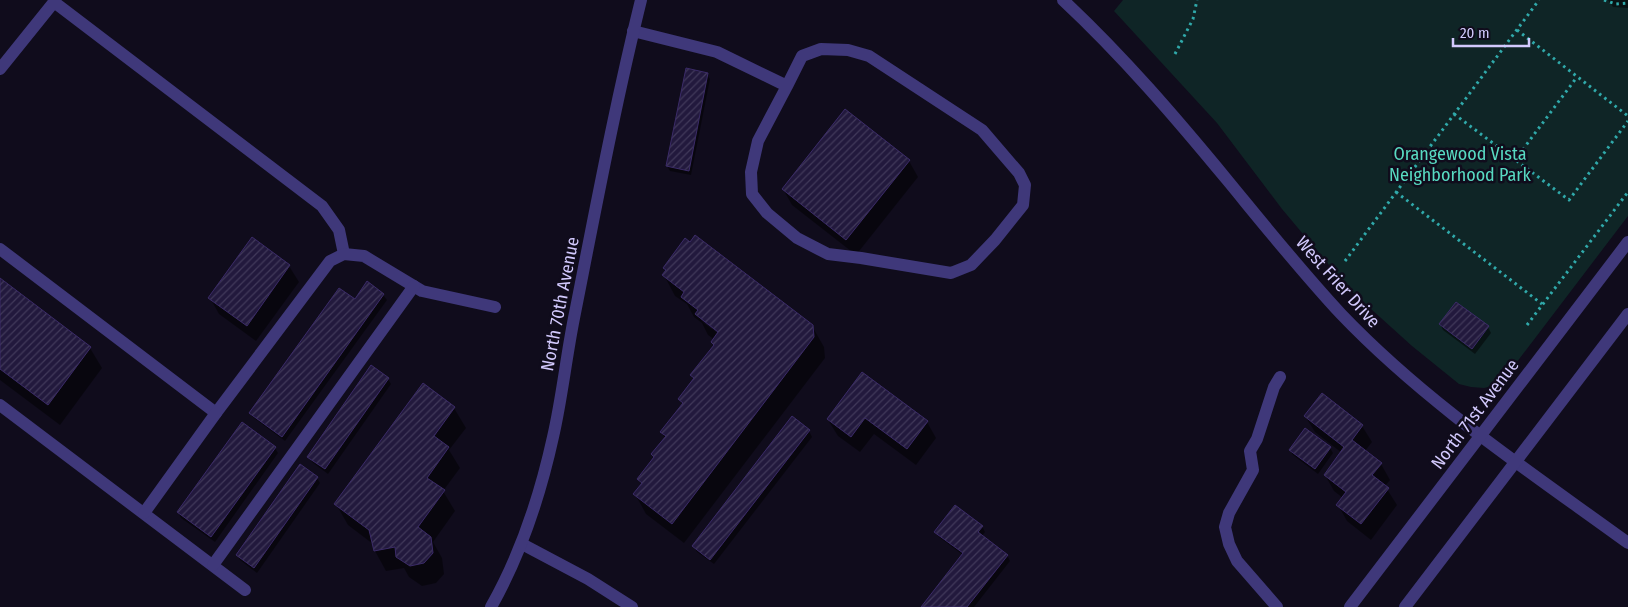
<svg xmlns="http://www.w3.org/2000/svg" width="1628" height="607" viewBox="0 0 1628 607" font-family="'Fira Sans Condensed',sans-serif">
<defs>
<pattern id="building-hatch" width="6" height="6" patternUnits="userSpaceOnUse" patternTransform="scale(1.25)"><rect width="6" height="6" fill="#22193d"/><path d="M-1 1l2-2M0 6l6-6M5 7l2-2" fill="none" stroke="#41395a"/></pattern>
</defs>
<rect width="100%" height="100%" fill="#100c1c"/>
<polygon fill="#0f2526" points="1123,0 1628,0 1628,216 1507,375 1496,385 1484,388 1471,387 1459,384 1412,346 1350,290 1282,209 1217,123 1114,11"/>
<g fill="#0007" fill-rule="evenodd">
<polygon points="1608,0 1628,0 1628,8 1613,7"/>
<polygon points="707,74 710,79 691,175 670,171 667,166"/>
<polygon points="909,161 918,177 856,255 792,205 783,189"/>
<polygon points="289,266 299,282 256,341 219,314 210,298"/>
<path d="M664 268 812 326 824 347 825 358 684 543 646 514 635 494 642 485 638 479 655 458 665 439 662 432 683 405 680 399 695 380 692 375 715 346V340L708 335 702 323 694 317 687 304 675 296 664 275 666 272ZM701 317 724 335 723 337 704 323 700 318Z"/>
<polygon points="0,279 90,348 102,368 60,425 0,380"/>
<polygon points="383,295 387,300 285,441 254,418 250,413 355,300"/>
<polygon points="1457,303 1488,327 1491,333 1475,354 1443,330 1440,324"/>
<polygon points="862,374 927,422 936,438 916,465 874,434 860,452 838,436 828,420"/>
<polygon points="388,379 391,384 328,474 312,462 309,457"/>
<polygon points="1322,395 1362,426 1372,442 1365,451 1381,464 1390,480 1385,486 1397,505 1371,540 1347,521 1338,505 1343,498 1334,491 1325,475 1342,453 1315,432 1305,416"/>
<polygon points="454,408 466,428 449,450 460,468 443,491 455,511 433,542 442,558 444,574 436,583 422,586 409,577 404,568 386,571 375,551 373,544 348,525 336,504"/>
<polygon points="809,431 812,437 714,564 697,552 694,546"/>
<polygon points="275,448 278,453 215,542 181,518 178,512"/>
<polygon points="1330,448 1333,453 1318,474 1293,455 1290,450"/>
<polygon points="317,478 320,483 257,573 240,560 237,555"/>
<polygon points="982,526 985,532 982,536 1007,555 1010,561 974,607 923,607 963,555 939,537 936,532"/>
</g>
<g fill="url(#building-hatch)" stroke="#3b2b68">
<polygon points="686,68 708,73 689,171 666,166"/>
<polygon points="845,109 910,160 846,240 782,189"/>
<polygon points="695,235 813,325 814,337 672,524 633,494 642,483 637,479 654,457 651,454 666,436 660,432 683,403 678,399 694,378 690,375 714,345 711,342 718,332 695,314 698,310 681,297 684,292 662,275 666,270 663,268 685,238 690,242"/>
<polygon points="252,237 290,265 247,326 208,298"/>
<polygon points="0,278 91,347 48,405 0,369"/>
<polygon points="367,281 384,294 282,437 249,413 339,288 355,299"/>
<polygon points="1456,302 1489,326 1472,349 1439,324"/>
<polygon points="371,365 389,378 325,469 307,457"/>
<polygon points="862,372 928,421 907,449 865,418 851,437 827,419"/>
<polygon points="423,383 455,407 434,436 449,447 427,478 445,490 418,527 431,537 433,553 424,563 410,566 396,557 395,547 374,551 369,530 334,504"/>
<polygon points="1322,393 1363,425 1352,440 1382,463 1372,475 1389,488 1361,524 1336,505 1346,492 1324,475 1344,447 1304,416"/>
<polygon points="792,416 810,430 710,560 692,546"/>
<polygon points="242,422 276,447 211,537 177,512"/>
<polygon points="1305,428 1331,447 1315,469 1289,450"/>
<polygon points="300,464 318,477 254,568 236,555"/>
<polygon points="955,505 983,526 978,532 1008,555 967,607 921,607 963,553 934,532"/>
</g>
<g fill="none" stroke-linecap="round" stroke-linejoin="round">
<g stroke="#30a9aa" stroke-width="3" stroke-dasharray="2.5 4" stroke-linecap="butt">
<polyline points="1604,0 1616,4 1628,3"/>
<polyline points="1517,30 1628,116"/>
<polyline points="1175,54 1193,19 1197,0"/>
<polyline points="1454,114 1569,200 1628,121"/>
<polyline points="1515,160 1577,77"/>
<polyline points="1396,192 1542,304"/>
<polyline points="1345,261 1539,0"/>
<polyline points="1527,325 1628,192"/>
</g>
<g stroke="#3f387a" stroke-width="12">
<polyline points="633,31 717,52 787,86 758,141 751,172 752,194 767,213 797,238 828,254 861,258 951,273 971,265 995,240 1023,205 1025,185 1019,173 982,130 869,56 848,50 821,49 802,56 787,86"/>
<polyline points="0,69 54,2 322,206 339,230 344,254"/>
<polyline points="0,249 216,413"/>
<polyline points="0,405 245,590"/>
<polyline points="144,513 216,413 330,261 344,254 364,256 422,291 495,307"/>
<polyline points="213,565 414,286"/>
<polyline points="1277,607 1237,561 1229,544 1225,527 1229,513 1253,470 1250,451 1257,439 1274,387 1280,377"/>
</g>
<g stroke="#3f387a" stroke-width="12">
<path d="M1063 0C1123 56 1176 118 1228 181 1265 226 1301 271 1341 314 1426 403 1529 471 1628 543"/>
<polyline points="522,544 588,579 632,607"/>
<path d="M491 607C521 554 540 496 553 437 562 398 566 358 574 318 595 212 615 105 641 0"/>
</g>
<g stroke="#3f387a" stroke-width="12">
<polyline points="1350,607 1628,242"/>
<polyline points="1405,607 1628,314"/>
</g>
</g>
<g text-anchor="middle" stroke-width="5" stroke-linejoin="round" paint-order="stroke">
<g font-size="18" fill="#58dac2" stroke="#100c1c">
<text x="1460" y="160">Orangewood Vista<tspan x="1460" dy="21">Neighborhood Park</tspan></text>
</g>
<g font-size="18" fill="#d2c9fd" stroke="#100c1c">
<text transform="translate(1338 282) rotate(48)" y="6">West Frier Drive</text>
<text transform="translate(560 304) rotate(-79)" y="6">North 70th Avenue</text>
<text transform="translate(1475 414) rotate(-53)" y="6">North 71st Avenue</text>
</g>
</g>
<path d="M1453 38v8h76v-8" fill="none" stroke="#d2c9fd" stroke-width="2.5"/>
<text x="1460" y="38" font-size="15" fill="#d2c9fd" stroke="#100c1c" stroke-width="4" paint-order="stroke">20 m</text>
</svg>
